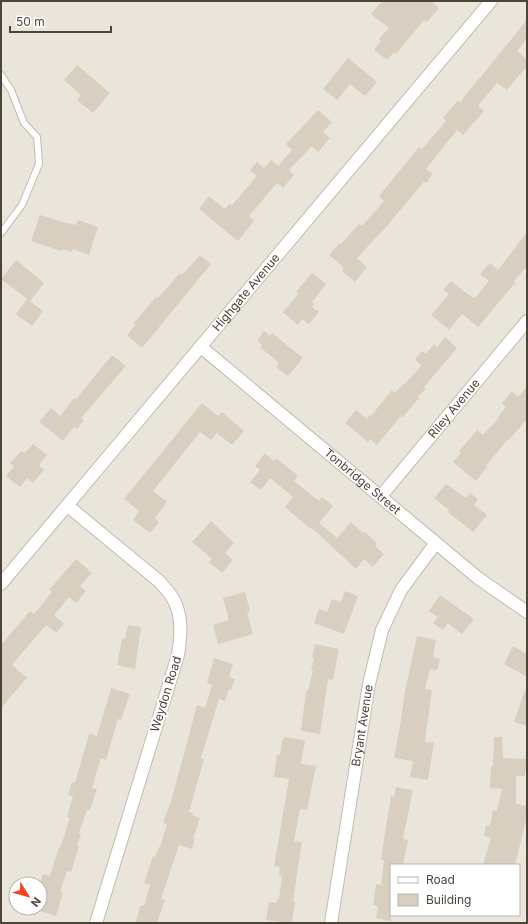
<svg xmlns="http://www.w3.org/2000/svg" width="528" height="924" viewBox="0 0 528 924" font-family="Inter,sans-serif">
<rect width="100%" height="100%" fill="#f6f3ec"/>
<path fill="#eae5da" fill-rule="evenodd" d="M1 1H527V923H1ZM391 865H519V915H391ZM16 884H40V908H16Z"/>
<g fill="#d8cfc1">
<polygon points="382,1 431,1 439,8 427,22 424,20 396,54 394,52 387,60 374,50 381,41 379,39 389,28 371,14"/>
<polygon points="527,20 527,38 517,51 527,59 527,66 507,90 497,83 478,106 484,111 463,135 457,130 426,169 433,174 426,183 424,182 386,227 357,258 367,267 355,282 342,271 344,268 329,255 339,243 341,244 359,224 362,226 384,201 379,196 419,147 422,149 446,121 443,118 458,100 460,102"/>
<polygon points="348,58 377,82 365,96 350,84 337,100 323,89"/>
<polygon points="77,65 110,93 93,113 77,100 81,95 64,80"/>
<polygon points="318,110 332,122 323,132 330,138 318,152 312,146 289,170 294,175 283,188 277,183 249,216 254,221 238,241 199,209 209,196 225,209 230,203 232,205 257,176 250,170 257,162 264,168 271,160 278,166 292,150 286,144"/>
<polygon points="40,215 69,224 69,223 76,225 78,220 98,227 89,255 73,249 72,252 62,249 61,251 31,241"/>
<polygon points="527,232 527,266 514,281 516,282 478,327 462,314 449,330 431,315 449,294 443,290 451,281 473,298 474,297 475,298 489,281 480,274 490,263 498,270"/>
<polygon points="200,255 211,264 142,348 127,335 135,325 134,323 156,297 158,298 180,273 182,275"/>
<polygon points="16,260 44,283 30,301 1,279"/>
<polygon points="312,273 326,284 312,302 314,304 312,307 319,312 309,324 302,319 298,325 283,312 298,294 296,292"/>
<polygon points="27,299 43,311 32,326 16,314"/>
<polygon points="264,331 270,336 272,333 303,358 288,376 276,367 279,363 260,347 262,345 257,341"/>
<polygon points="445,337 457,348 424,387 426,388 418,397 419,398 402,418 401,416 377,445 370,439 368,442 345,423 356,410 367,419 370,415 371,416 392,390 395,393 404,383 405,384 421,366 415,359 422,351 426,354 434,344 437,347"/>
<polygon points="112,355 126,366 81,418 84,420 77,429 74,427 63,441 39,422 51,408 60,416 74,398 76,399"/>
<polygon points="527,386 527,419 508,441 507,440 486,466 487,467 476,481 453,462 461,452 459,451 477,430 483,435 499,418 498,417 506,407 502,403 512,391 518,397"/>
<polygon points="202,403 218,416 222,412 244,431 232,445 217,433 211,440 200,432 153,491 167,502 155,518 159,522 150,533 133,520 139,511 124,499"/>
<polygon points="33,444 47,455 39,465 44,470 33,483 27,478 20,487 6,476 14,466 10,463 21,451 25,453"/>
<polygon points="265,453 274,461 276,458 298,476 294,481 310,494 319,501 322,497 333,506 319,523 337,538 351,522 363,533 365,532 377,543 375,546 384,554 373,567 364,559 356,569 313,529 308,527 285,507 293,497 270,478 261,490 250,482 260,470 255,466"/>
<polygon points="446,484 466,498 470,493 478,499 474,505 487,515 473,532 448,512 449,510 434,498"/>
<polygon points="211,521 234,543 225,553 233,560 222,573 209,562 212,559 192,542"/>
<polygon points="76,559 92,573 80,586 86,591 76,603 69,597 54,615 64,624 56,633 46,625 12,665 27,678 1,708 1,645 30,611 34,614 52,592 49,590"/>
<polygon points="345,591 358,596 344,634 314,623 319,609 327,612 332,599 341,602"/>
<polygon points="245,592 250,611 247,612 253,634 218,644 213,625 229,620 223,598"/>
<polygon points="440,595 474,619 462,634 448,623 443,630 433,623 438,617 429,611"/>
<polygon points="128,625 141,627 135,669 117,665 122,639 125,639"/>
<polygon points="417,636 436,640 433,657 440,659 437,670 430,669 425,689 432,690 425,742 434,743 428,780 410,777 413,761 394,758 400,726 405,691"/>
<polygon points="315,644 339,649 333,680 328,679 320,734 301,731 306,691 308,691 313,670 311,670 314,658 312,658"/>
<polygon points="513,646 527,654 527,677 504,664"/>
<polygon points="214,658 233,664 229,677 235,679 231,690 229,689 225,701 219,699 201,758 204,759 189,812 193,813 192,815 200,818 193,839 195,839 192,849 179,845 161,899 165,900 157,923 135,923 141,905 144,906 150,885 144,883 153,856 155,857 159,847 160,847 167,824 163,823 172,798 197,705 205,708 212,685 207,683"/>
<polygon points="111,688 130,694 121,720 118,719 106,760 101,758 92,788 97,789 90,810 87,810 79,833 81,834 77,846 79,846 71,872 67,871 60,892 63,893 56,916 40,911 40,883 43,874 50,876 59,847 60,848 70,818 67,817 73,796 68,795 72,782 75,783 89,734 97,736"/>
<polygon points="525,690 527,690 527,726 514,722"/>
<polygon points="283,737 305,740 301,764 316,766 307,810 300,809 294,841 302,842 295,888 293,901 295,902 292,923 266,920 269,902 276,903 277,899 279,899 282,876 279,875 280,867 274,866 289,779 274,777 277,755 280,755"/>
<polygon points="494,737 502,737 503,758 527,759 527,771 525,771 525,776 516,776 516,804 527,806 527,816 515,865 483,865 491,838 484,836 486,825 490,826 493,810 497,811 502,789 490,788 491,766 493,766"/>
<polygon points="396,787 413,790 403,839 408,840 403,865 391,865 391,921 376,918 378,906 373,905 376,884 381,885 384,860 381,859 386,826 391,796 394,797"/>
</g>
<g fill="none" stroke-linecap="round" stroke-linejoin="round">
<g stroke="#c2bbae" stroke-width="8">
<polyline id="lane" points="1,75 11,90 24,123 37,137 39,164 22,205 1,233"/>
</g>
<g stroke="#c2bbae" stroke-width="14">
<g id="street">
<path id="s1" d="M201 347 478 578 527 612"/>
<path id="s2" d="M381 496 527 321"/>
<path d="M68 506 160 582C164 587 169 592 172 597 183 614 181 636 178 655L96 923"/>
<path id="s3" d="M1 584 491 1"/>
<path id="s4" d="M331 923 369 684 382 630 401 590 435 544"/>
</g>
</g>
<use href="#lane" stroke="#fff" stroke-width="6"/>
<use href="#street" stroke="#fff" stroke-width="12"/>
</g>
<g text-anchor="middle" stroke-width="4" stroke-linejoin="round" paint-order="stroke">
<g font-size="12" fill="#4b4439" stroke="#fff">
<text dy="4" stroke="none"><textPath href="#s3" startOffset="381">Highgate Avenue</textPath></text>
<text dy="4" stroke="none"><textPath href="#s2" startOffset="114">Riley Avenue</textPath></text>
<text dy="4" stroke="none"><textPath href="#s1" startOffset="210">Tonbridge Street</textPath></text>
<text transform="translate(166 694) rotate(-73)" y="4">Weydon Road</text>
<text dy="4" stroke="none"><textPath href="#s4" startOffset="200">Bryant Avenue</textPath></text>
</g>
</g>
<rect width="528" height="924" fill="none" stroke="#4b4439" stroke-width="4"/>
<rect x="390" y="864" width="130" height="52" fill="#ffffff" stroke="#b7b4b0"/>
<rect x="398" y="877" width="20" height="6" fill="#ffffff" stroke="#b7b4b0"/>
<text x="426" y="884" font-size="12" fill="#4b4439">Road</text>
<rect x="398" y="894" width="20" height="12" fill="#d8cfc1" stroke="#b7b4b0"/>
<text x="426" y="904" font-size="12" fill="#4b4439">Building</text>
<g transform="translate(28 896) rotate(127)"><circle r="19" fill="#ffffff" stroke="#b7b4b0"/>
<path d="M0-3L7 15L0 10L-7 15Z" fill="#fc3f1d"/>
<text y="-6" font-size="11" font-weight="bold" text-anchor="middle" fill="#4b4439">N</text>
</g>
<path d="M10 26v6h101v-6" fill="none" stroke="#4b4439" stroke-width="2"/>
<text x="16" y="26" font-size="12" fill="#4b4439" stroke="#ffffff" stroke-width="3" paint-order="stroke">50 m</text>
</svg>
